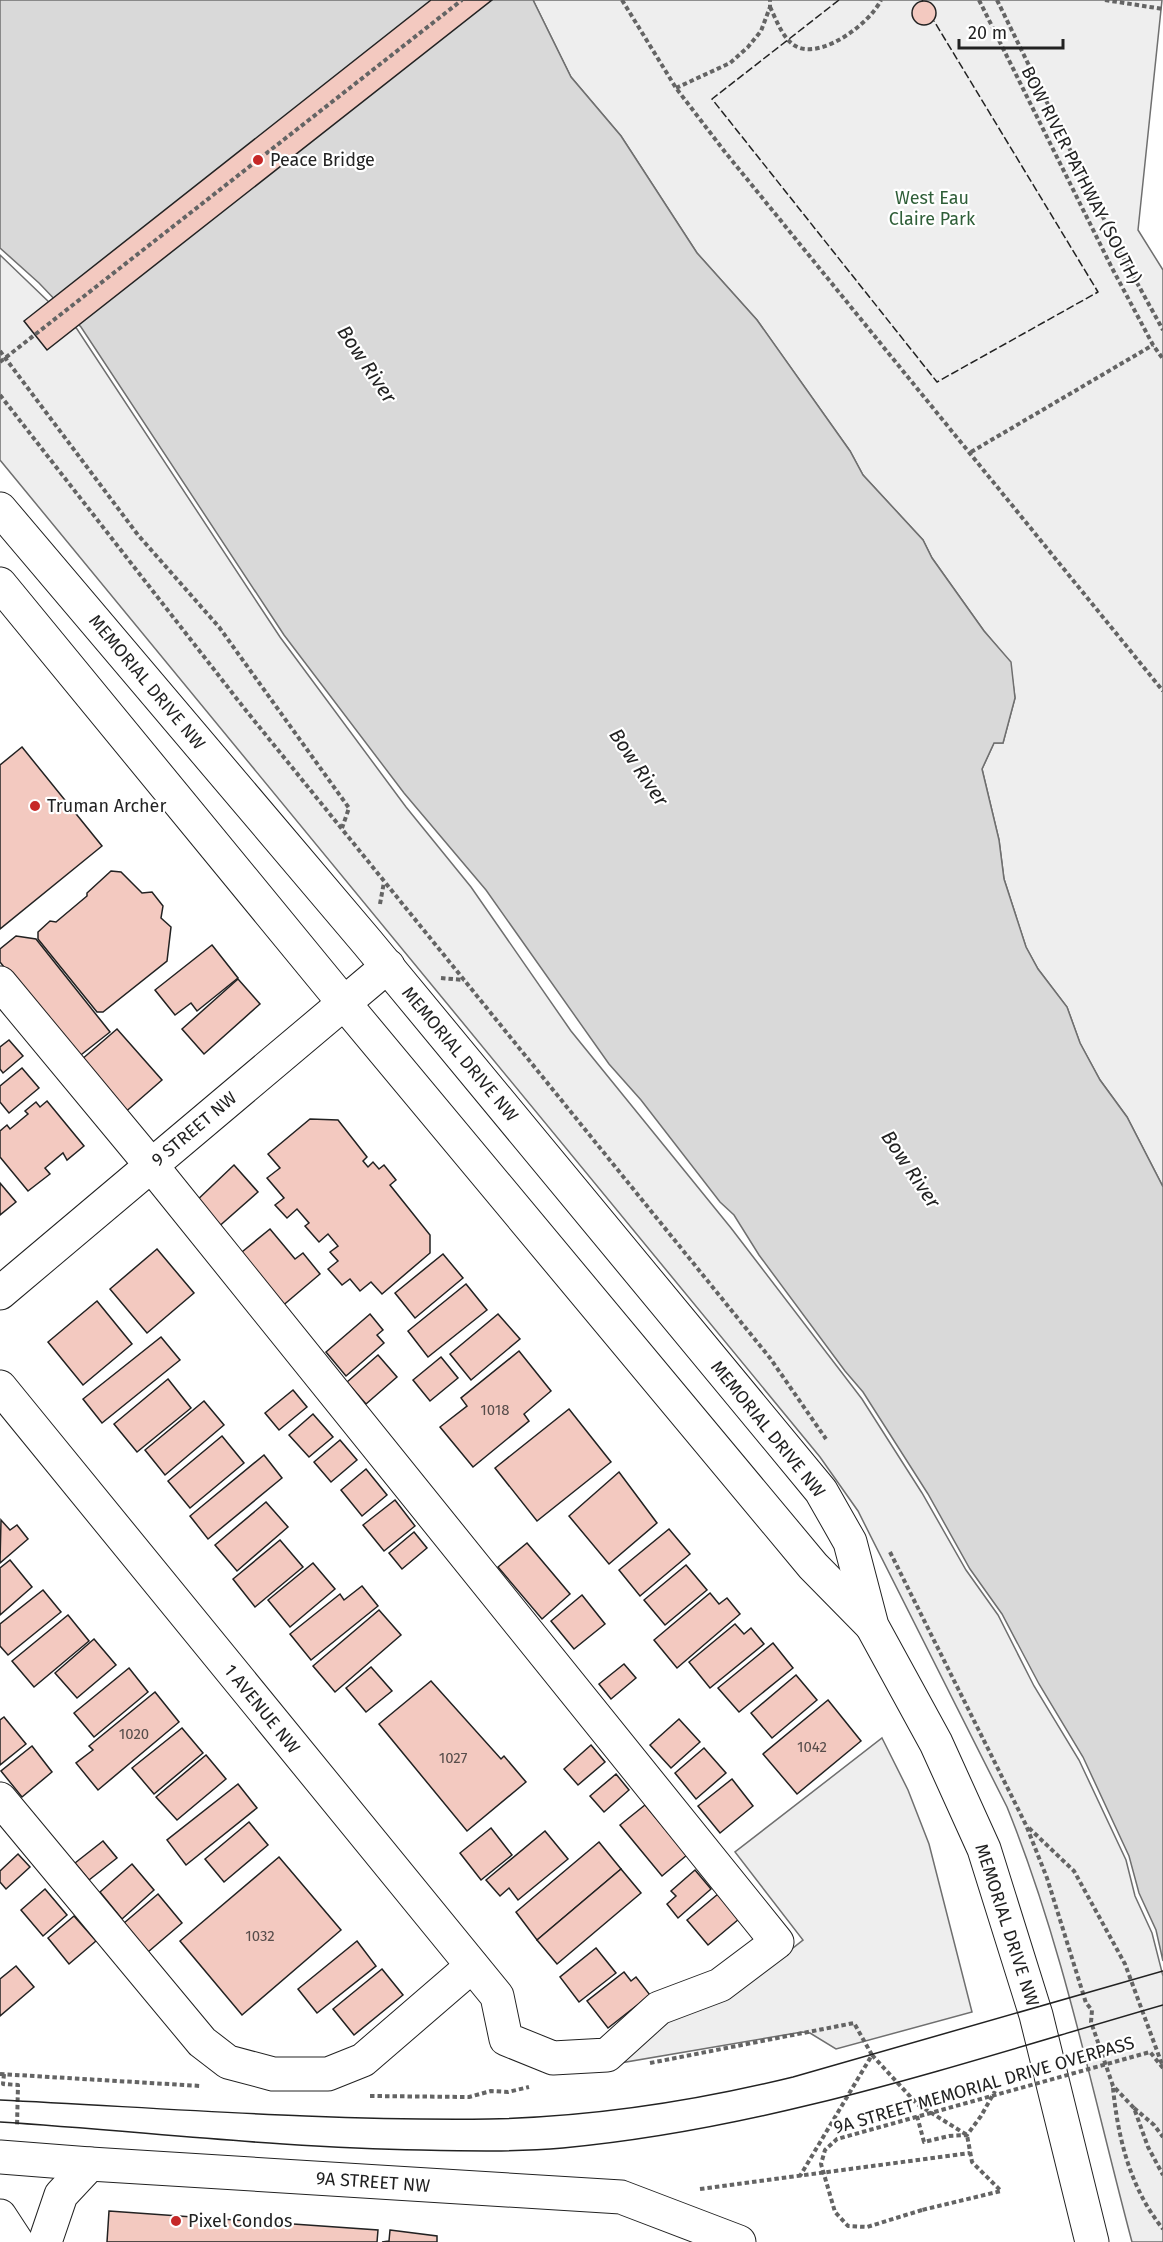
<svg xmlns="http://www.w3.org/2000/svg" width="1163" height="2242" viewBox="0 0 1163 2242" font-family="'Fira Sans',sans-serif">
<rect width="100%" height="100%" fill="#fff"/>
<g fill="#eee" stroke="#6f6f6f" stroke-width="1.5">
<polygon points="533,0 1162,0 1138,230 1163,270 1163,1187 1127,1117 1100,1080 1080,1043 1067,1007 1038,969 1026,947 1004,879 999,840 982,769 994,743 1003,743 1015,698 1010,662 984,631 932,558 923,540 863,475 850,451 757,320 697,253 621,136 571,77"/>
<path d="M0 255 77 329 280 637 406 807 471 887 571 1031 731 1228 862 1399 922 1493 966 1570 998 1615 1034 1686 1079 1760 1126 1860 1135 1896 1152 1933 1163 1976V2242H1132C1093 2096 1064 1948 1007 1807L858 1511 820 1457 0 460Z"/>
<polygon points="882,1738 908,1790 929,1844 972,2012 836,2049 810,2033 802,2032 620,2063 665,2019 733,1995 803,1940 735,1852"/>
</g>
<polygon fill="#d9d9d9" stroke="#6f6f6f" stroke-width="1.5" points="0,0 533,0 571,77 621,136 697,253 757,320 850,451 863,475 923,540 932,558 984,631 1011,662 1015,698 1003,743 994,743 982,769 999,840 1004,879 1026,947 1038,969 1067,1007 1080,1043 1100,1080 1127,1117 1163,1187 1163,1961 1156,1930 1139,1893 1129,1856 1083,1757 1039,1684 1002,1614 970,1569 928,1494 863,1392 845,1371 759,1255 734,1215 720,1202 641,1100 609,1064 486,890 404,793 284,635 81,327 39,283 0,248"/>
<g fill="#f3c9c0" stroke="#222" stroke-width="1.5">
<polygon points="431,0 492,0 47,350 24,321"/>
<circle cx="924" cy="13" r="12"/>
<polygon points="22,747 102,846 0,929 0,765"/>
<polygon points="111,871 121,872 142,893 152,892 163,906 161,918 171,927 167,961 103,1012 97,1012 38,939 38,932 50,921 56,922 87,896 87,893"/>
<polygon points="16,936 36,939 110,1032 77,1058 0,962 0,949"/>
<polygon points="212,945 238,978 197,1011 191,1003 175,1015 155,990"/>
<polygon points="238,979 260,1004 204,1054 182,1029"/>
<polygon points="117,1029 162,1080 122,1115 81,1060"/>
<polygon points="9,1040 23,1056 3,1073 0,1069 0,1047"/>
<polygon points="22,1068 39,1088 9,1113 0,1102 0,1086"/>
<polygon points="47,1101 84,1146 67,1160 63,1153 45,1168 50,1174 28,1191 0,1157 0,1131 7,1125 10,1129 28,1114 25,1111 36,1102 40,1107"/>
<polygon points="310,1119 338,1120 367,1157 363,1161 368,1167 373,1162 379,1169 384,1165 396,1180 390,1185 430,1235 430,1253 382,1294 371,1282 360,1291 350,1279 342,1285 328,1269 338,1261 330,1252 338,1246 328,1234 319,1242 305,1226 309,1223 297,1209 287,1218 275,1205 284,1198 267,1178 280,1168 268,1154"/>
<polygon points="234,1165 258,1192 216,1229 193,1204"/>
<polygon points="0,1183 16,1202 0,1215"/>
<polygon points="270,1229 295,1259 303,1253 320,1274 280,1308 237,1256"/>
<polygon points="157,1249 194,1293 147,1333 110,1289"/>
<polygon points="443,1254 463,1278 415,1318 395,1293"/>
<polygon points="466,1284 487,1310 428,1357 408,1331"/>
<polygon points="97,1301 132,1344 83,1385 48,1342"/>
<polygon points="370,1314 383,1330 377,1335 384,1343 346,1376 326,1352"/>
<polygon points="498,1314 520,1339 471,1380 450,1354"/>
<polygon points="161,1337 180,1360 102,1423 83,1399"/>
<polygon points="519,1351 551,1391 524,1414 529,1421 473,1467 440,1427 467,1406 461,1398"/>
<polygon points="378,1355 397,1377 366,1404 347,1382"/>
<polygon points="441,1357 458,1378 430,1401 413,1380"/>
<polygon points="168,1379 191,1408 137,1452 114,1424"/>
<polygon points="293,1390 307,1407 279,1430 265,1413"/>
<polygon points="204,1401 224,1425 165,1475 145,1450"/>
<polygon points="569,1409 611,1462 537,1521 495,1468"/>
<polygon points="313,1414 333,1437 309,1457 289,1435"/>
<polygon points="222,1436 244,1463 190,1508 168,1481"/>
<polygon points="340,1440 357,1460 331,1482 314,1462"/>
<polygon points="264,1455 282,1478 208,1539 190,1516"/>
<polygon points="366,1469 387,1495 362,1516 341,1490"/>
<polygon points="619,1472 657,1523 609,1564 569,1516"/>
<polygon points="395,1500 415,1526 384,1551 363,1525"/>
<polygon points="266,1502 288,1527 237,1571 215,1545"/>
<polygon points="1,1520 10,1530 17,1525 28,1539 0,1563"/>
<polygon points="669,1529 690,1554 640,1596 619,1570"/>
<polygon points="414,1532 427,1548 402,1569 389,1553"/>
<polygon points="280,1540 303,1567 255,1607 233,1579"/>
<polygon points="527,1543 570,1594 542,1619 498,1567"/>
<polygon points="10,1560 32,1587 0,1615 0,1568"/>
<polygon points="313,1563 335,1589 290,1627 268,1600"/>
<polygon points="686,1565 707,1590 665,1625 644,1600"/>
<polygon points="362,1586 378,1606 311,1660 290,1634 340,1594 344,1600"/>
<polygon points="43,1590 61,1612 8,1655 0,1646 0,1624"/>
<polygon points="710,1593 719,1604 727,1598 740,1614 677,1668 654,1640"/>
<polygon points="582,1595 605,1624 574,1649 551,1621"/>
<polygon points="379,1610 401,1635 335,1692 313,1666"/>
<polygon points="68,1615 89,1641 34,1687 12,1661"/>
<polygon points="735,1624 744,1634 751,1628 764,1644 710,1688 689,1662"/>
<polygon points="94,1639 116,1665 77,1698 55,1673"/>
<polygon points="773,1643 793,1668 739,1712 718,1688"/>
<polygon points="624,1664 636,1678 611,1699 599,1684"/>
<polygon points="371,1667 392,1691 366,1712 346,1688"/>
<polygon points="129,1668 148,1692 94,1737 74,1713"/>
<polygon points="796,1675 817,1700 772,1738 751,1713"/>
<polygon points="431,1681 501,1759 504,1756 526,1782 467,1831 379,1724"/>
<polygon points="155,1692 179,1722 98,1790 76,1763 93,1750 89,1746"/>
<polygon points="828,1700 861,1741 797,1794 763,1754"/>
<polygon points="4,1717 26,1744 0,1765 0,1720"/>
<polygon points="679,1719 700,1742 671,1768 650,1745"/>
<polygon points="182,1728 203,1753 154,1794 132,1768"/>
<polygon points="591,1745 605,1762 578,1785 564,1769"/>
<polygon points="32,1746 52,1772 22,1797 1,1771"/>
<polygon points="704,1748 726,1773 696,1799 675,1773"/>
<polygon points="206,1755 226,1779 177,1820 156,1797"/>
<polygon points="616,1774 629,1790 604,1812 590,1796"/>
<polygon points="732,1779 753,1806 720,1833 698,1806"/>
<polygon points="238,1784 257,1808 186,1865 167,1840"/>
<polygon points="645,1805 687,1855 662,1876 620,1825"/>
<polygon points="249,1822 268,1845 224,1882 205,1859"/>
<polygon points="491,1828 512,1855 481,1880 460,1853"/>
<polygon points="545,1831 568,1859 518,1900 509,1888 500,1896 486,1880"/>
<polygon points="103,1841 117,1858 89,1880 75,1863"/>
<polygon points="599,1842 621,1869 537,1940 516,1912"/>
<polygon points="18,1854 30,1867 6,1889 0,1882 0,1871"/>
<polygon points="279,1857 341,1930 242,2015 180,1941"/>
<polygon points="132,1864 154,1890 122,1919 100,1892"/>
<polygon points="621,1869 641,1893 557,1964 537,1940"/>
<polygon points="695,1870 711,1889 678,1918 667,1904 676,1896 671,1891"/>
<polygon points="45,1889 67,1915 43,1936 21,1910"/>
<polygon points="158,1894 182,1923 148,1952 124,1923"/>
<polygon points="718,1894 739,1919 708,1945 687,1920"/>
<polygon points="74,1916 96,1941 69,1964 48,1938"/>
<polygon points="357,1941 376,1966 317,2013 298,1989"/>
<polygon points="596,1948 616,1973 579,2002 560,1977"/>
<polygon points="16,1966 34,1987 0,2016 0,1979"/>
<polygon points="382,1969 403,1995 354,2035 333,2009"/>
<polygon points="624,1972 631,1981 636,1977 650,1995 608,2028 587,2001"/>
<polygon points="109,2211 378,2230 377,2242 107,2242"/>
<polygon points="390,2230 437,2236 437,2242 382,2242 389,2241"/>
</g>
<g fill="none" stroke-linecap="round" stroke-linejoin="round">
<g stroke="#222" stroke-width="35">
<g id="minor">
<polyline points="0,983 151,1165 777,1942 720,1985 659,2008 607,2055 553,2058 506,2039 497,1996 0,1387"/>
<polyline points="0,1293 388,966"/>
<polyline points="0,1799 202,2042 228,2062 273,2074 328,2074 363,2060 472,1966"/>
<polyline points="0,2157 90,2164 621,2197 739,2242"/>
<polyline points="0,2216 17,2242"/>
<polyline points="45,2242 61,2195 90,2164"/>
</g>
</g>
<g stroke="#222" stroke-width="35">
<g id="major">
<polyline points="0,509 367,942 821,1491 850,1542 872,1626 936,1743 984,1849 1036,2015 1092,2242"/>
<polyline points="0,584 344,1003 813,1566 871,1625"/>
</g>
</g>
<g stroke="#646464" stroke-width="4" stroke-dasharray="4.5 3" stroke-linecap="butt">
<polyline points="622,0 676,88 725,152 1163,691"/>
<polyline points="979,0 1112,268 1153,345 1163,359"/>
<polyline points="997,0 1119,250 1163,330"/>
<polyline points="1105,0 1163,9"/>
<path d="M770 7C777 21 784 43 800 48 826 56 870 23 881 0"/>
<polyline points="676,88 730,63 748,47 761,31 770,7 770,0"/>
<polyline points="0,351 138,535 219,627 349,808 342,828"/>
<polyline points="0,362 462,0"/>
<polyline points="0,395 244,708 770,1358 826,1439"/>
<polyline points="971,452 1153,345"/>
<polyline points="380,904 384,882"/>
<polyline points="441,978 464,980"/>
<polyline points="890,1552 1026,1825 1047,1878 1086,2003 1092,2010 1091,2022 1113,2086 1134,2108 1148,2147 1163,2175"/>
<polyline points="1029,1828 1074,1871 1125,1964 1163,2067"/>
<polyline points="872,2055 917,2104 967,2135 972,2162 1001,2191 922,2210"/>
<polyline points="650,2063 854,2023 872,2055 800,2176"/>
<polyline points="0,2074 201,2086"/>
<polyline points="4,2074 3,2084 18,2085 17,2126"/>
<path d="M1113 2088C1118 2138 1130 2188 1163 2229"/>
<polyline points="370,2096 469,2097 491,2091 508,2092 529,2087"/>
<polyline points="1134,2108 1154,2125 1163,2137"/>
<polyline points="917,2116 924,2142 949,2136 967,2135 981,2116 995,2091"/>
<polyline points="700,2189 970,2153"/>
</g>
<use href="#minor" stroke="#fff" stroke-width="33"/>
<use href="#major" stroke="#fff" stroke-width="33"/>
<g stroke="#222" stroke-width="1.5">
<path d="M0 2100C163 2108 326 2121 489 2119 590 2117 695 2101 793 2077L1163 1971"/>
<path d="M0 2122C140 2131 280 2148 421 2150 468 2151 516 2152 563 2148 769 2129 965 2062 1163 2005"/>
</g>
<polyline stroke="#646464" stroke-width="4" stroke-dasharray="4.5 3" stroke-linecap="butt" points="922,2210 867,2227 848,2226 835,2212 821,2164 825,2150 837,2139 1150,2052 1163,2068"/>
<g stroke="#222" stroke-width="1.5" stroke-dasharray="8 3" stroke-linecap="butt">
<polyline points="839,0 712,99 937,382 1098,292 934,21"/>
<polyline points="922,0 923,1"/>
</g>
</g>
<g fill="#c62828" stroke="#fff" stroke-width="2">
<circle cx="258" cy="160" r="6"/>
<circle cx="35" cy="806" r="6"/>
<circle cx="176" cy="2221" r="6"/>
</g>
<g text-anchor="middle" stroke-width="4.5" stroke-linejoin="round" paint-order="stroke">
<g font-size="15" fill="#564c4a">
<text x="495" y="1415">1018</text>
<text x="134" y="1739">1020</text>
<text x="812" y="1752">1042</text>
<text x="453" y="1763">1027</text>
<text x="260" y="1941">1032</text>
</g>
<g font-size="18" fill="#222" stroke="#fff" text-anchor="start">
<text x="270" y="166">Peace Bridge</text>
<text x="47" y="812">Truman Archer</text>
<text x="188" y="2227">Pixel Condos</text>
</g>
<g font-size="18" fill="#222" stroke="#fff">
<text transform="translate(1081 175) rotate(63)" y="6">BOW RIVER PATHWAY (SOUTH)</text>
<text transform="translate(147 682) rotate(50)" y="6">MEMORIAL DRIVE NW</text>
<text transform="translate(460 1054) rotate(50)" y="6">MEMORIAL DRIVE NW</text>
<text transform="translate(194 1129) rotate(-40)" y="6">9 STREET NW</text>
<text transform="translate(768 1429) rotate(51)" y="6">MEMORIAL DRIVE NW</text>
<text transform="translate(262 1709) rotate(51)" y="6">1 AVENUE NW</text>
<text transform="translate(1007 1925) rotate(72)" y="6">MEMORIAL DRIVE NW</text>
<text transform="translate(984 2085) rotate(-16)" y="6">9A STREET MEMORIAL DRIVE OVERPASS</text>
<text transform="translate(373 2182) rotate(4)" y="6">9A STREET NW</text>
</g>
<g font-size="18" fill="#2f5e38" stroke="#fff">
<text x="932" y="204">West Eau<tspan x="932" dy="21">Claire Park</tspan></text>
</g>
<g font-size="20" font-style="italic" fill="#222" stroke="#fff">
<text transform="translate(367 364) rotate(56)" y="7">Bow River</text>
<text transform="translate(639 767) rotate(56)" y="7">Bow River</text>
<text transform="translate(911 1169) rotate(56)" y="7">Bow River</text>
</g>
</g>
<path d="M959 39v9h104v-9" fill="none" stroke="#222222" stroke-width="3"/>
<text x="968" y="39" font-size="18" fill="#222222" stroke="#ffffff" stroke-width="4.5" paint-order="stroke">20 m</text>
</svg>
